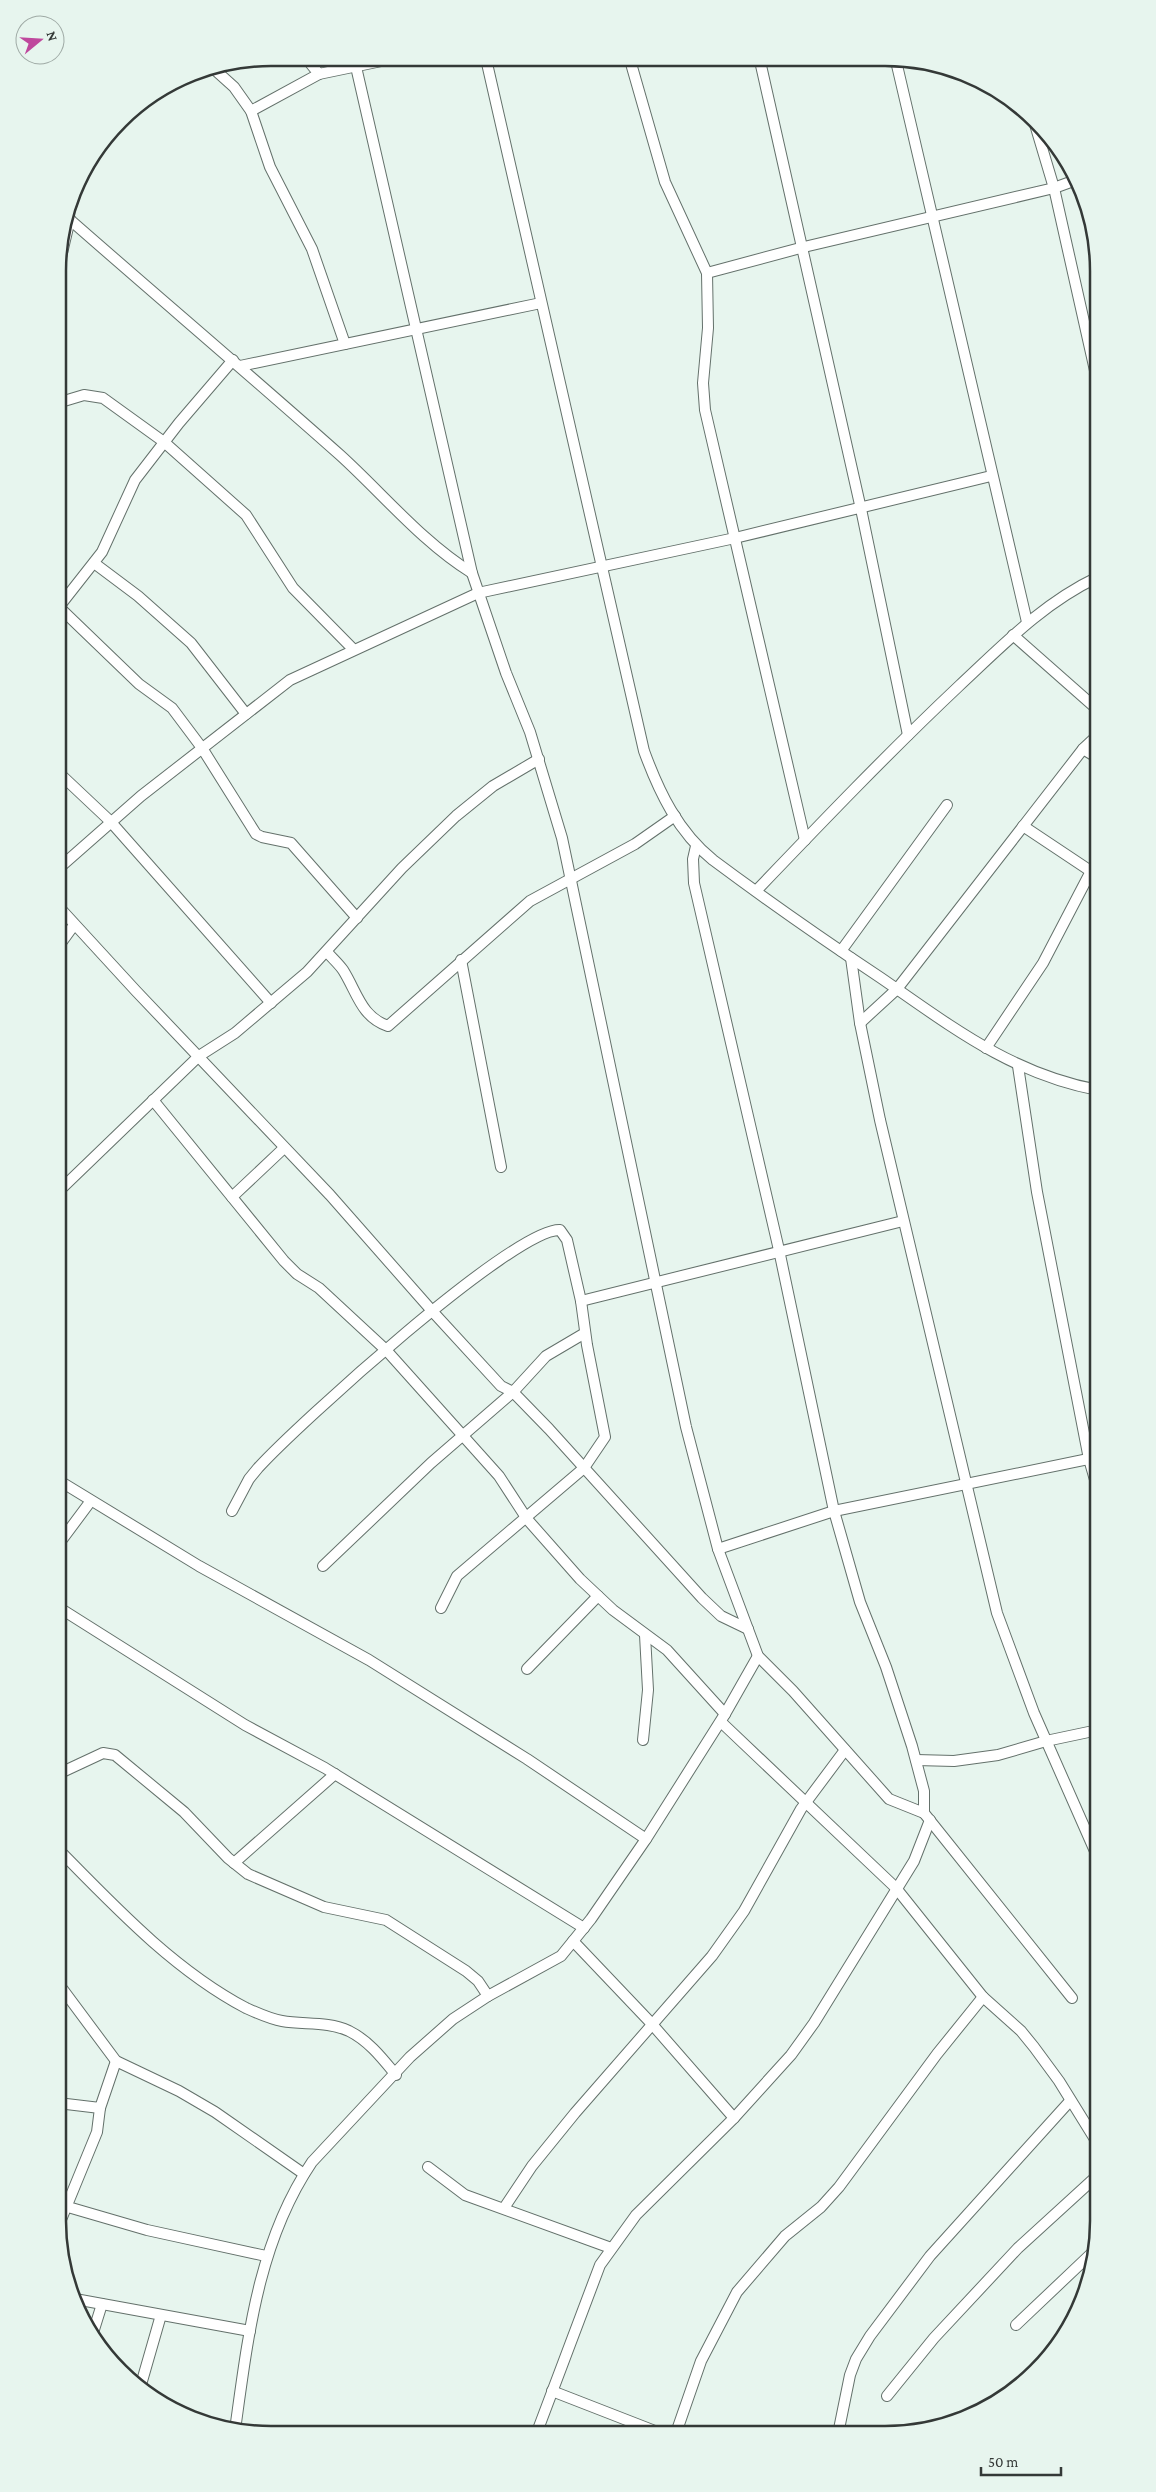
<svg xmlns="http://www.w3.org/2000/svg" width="1156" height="2492" viewBox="0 0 1156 2492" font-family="'Crimson Pro',serif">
<rect width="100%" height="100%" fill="#e7f5ee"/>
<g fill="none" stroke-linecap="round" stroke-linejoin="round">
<g stroke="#64716b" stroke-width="12">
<g id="street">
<polyline points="306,58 319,74"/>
<polyline points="354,58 472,573 506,673 530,732 562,838 686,1427 718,1549 758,1656 793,1691 889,1799 924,1813"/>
<path d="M486 59 644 751C659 792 678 832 713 860 768 901 824 940 881 978 952 1027 1012 1074 1098 1090"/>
<polyline points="630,60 665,182 707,273 708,328 703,383 705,410 805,840"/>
<polyline points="760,61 861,509 908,735"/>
<polyline points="896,61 1027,622"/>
<polyline points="214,69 234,87 251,111 270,167 312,249 345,344"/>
<polyline points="251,111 319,74 396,58"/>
<polyline points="1034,121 1054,188 1098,384"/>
<path d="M68 218C158 297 250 375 340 455 383 494 422 542 472 573"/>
<polyline points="58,270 70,219"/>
<polyline points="707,273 804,247 1054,188 1076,180"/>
<polyline points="240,366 541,303"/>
<polyline points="58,399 64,401 84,395 103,398 164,442 246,515 293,588 353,649"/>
<polyline points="94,563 138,596 191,643 246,714"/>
<polyline points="58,606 139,684 172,708 202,748 256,834 262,837 291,843 357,918"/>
<polyline points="58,608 102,552 135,480 179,423 233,360"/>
<polyline points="1013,635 1098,710"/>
<polyline points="1083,749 1098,758"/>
<polyline points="58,772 110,821 271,1003"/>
<polyline points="1023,826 1098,876"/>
<polyline points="696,846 693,859 694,883 779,1250 834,1511 860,1602 886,1667 912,1746 924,1791 924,1813 1072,1998"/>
<polyline points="58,869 141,796 290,680 478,593 735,538 991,476"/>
<path d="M756 891C822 822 889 752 959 686 1003 645 1043 603 1098 577"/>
<polyline points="58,906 136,991 330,1195 433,1312 501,1386 513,1392 549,1429 702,1598 721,1616 748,1629"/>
<polyline points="58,947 74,925"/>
<polyline points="841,951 947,805"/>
<path d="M327 952C332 958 338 963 343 970 357 992 361 1017 388 1026L530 901 635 844 675 816"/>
<polyline points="851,958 860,1023 880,1120 997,1613 1034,1713 1098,1858"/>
<polyline points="461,960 501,1167"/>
<polyline points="860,1023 897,989 1083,749 1098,735"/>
<polyline points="986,1048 1043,963 1091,871"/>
<polyline points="1018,1066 1037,1192 1089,1459 1098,1490"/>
<polyline points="153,1100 284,1261 297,1274 319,1288 387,1351 499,1476 527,1519 580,1579 613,1610 667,1650 725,1714"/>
<polyline points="58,1192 199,1056 235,1033 307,972 402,868 456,816 493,786 539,759"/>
<polyline points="232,1197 284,1148"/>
<polyline points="581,1301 903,1221"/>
<polyline points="58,1480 199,1566 369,1660 527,1759 646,1839"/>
<path d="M232 1511 249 1479 258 1468C296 1426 514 1228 560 1230L567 1240 581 1301 587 1345 605 1437 584 1468 457 1576 441 1608"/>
<polyline points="58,1545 90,1502"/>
<polyline points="718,1549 834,1511 1098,1457"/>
<polyline points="323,1566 431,1463 513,1392 546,1356 585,1333"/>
<polyline points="58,1607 245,1725 325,1768 584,1928"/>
<polyline points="527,1669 598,1596"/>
<polyline points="721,1722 896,1888 983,1997 1021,2031 1034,2047 1059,2081 1098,2144"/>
<polyline points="643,1740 648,1690 645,1635"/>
<polyline points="916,1760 954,1761 998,1755 1046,1741 1098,1730"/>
<polyline points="58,1774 103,1753 115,1755 184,1812 228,1858 248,1874 324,1907 386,1920 466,1971 478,1981 488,1996"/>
<path d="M58 1849C115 1907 174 1970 246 2008 257 2013 270 2019 282 2021 304 2025 327 2021 349 2031 369 2041 382 2058 396 2075"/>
<polyline points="234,1863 335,1774"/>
<polyline points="573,1941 651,2023 734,2118"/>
<polyline points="58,1983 116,2061 179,2091 215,2112 304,2174"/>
<polyline points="58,2103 100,2108 116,2061"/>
<polyline points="428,2167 465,2195 611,2248"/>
<polyline points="68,2207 147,2230 266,2256"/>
<polyline points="504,2208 532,2166 575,2113 712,1956 744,1911 801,1809 845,1750"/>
<polyline points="58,2227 97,2132 100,2108"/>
<polyline points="75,2299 250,2331"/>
<polyline points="1016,2325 1094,2251"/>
<polyline points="92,2336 102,2304"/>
<polyline points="140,2388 161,2315"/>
<polyline points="552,2391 660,2433"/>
<polyline points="887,2396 934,2338 1018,2248 1098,2175"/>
<path d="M235 2430C248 2337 258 2242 312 2162L410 2057 453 2019 488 1996 561 1956 591 1919 646 1839 725 1714 758 1656"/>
<polyline points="537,2432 600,2265 636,2215 734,2118 791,2055 814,2023 914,1861 930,1820"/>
<polyline points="676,2433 701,2361 737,2292 785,2236 821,2207 839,2187 937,2054 983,1997"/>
<polyline points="838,2434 850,2375 856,2359 870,2336 930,2256 1070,2101"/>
</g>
</g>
<use href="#street" stroke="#fff" stroke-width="10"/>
</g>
<path d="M0 0H1156V2492H0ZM271 66H885A205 205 0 0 1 1090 271V2221A205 205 0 0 1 885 2426H271A205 205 0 0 1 66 2221V271A205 205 0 0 1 271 66Z" fill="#e7f5ee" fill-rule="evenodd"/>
<path fill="none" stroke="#343937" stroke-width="2.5" d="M271 66H885A205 205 0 0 1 1090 271V2221A205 205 0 0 1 885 2426H271A205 205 0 0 1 66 2221V271A205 205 0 0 1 271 66Z"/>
<g transform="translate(40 40) rotate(72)"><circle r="24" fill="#e7f5ee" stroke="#9faaa5"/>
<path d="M0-4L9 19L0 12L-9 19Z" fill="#bf489d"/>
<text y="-8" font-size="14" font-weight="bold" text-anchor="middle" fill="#343937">N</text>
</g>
<path d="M981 2467v8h80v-8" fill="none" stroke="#343937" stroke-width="2.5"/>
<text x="988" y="2467" font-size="15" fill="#343937" stroke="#e7f5ee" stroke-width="4" paint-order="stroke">50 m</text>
</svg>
